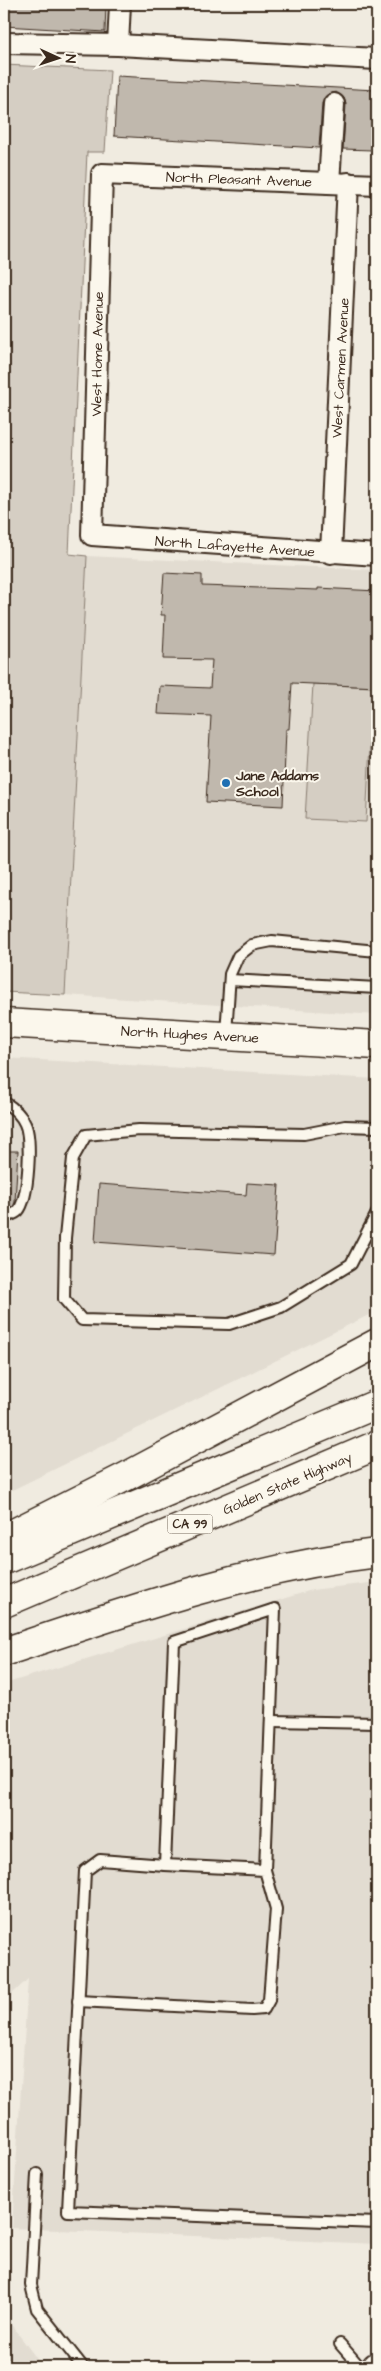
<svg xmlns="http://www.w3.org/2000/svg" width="381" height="2371" viewBox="0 0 381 2371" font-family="'Architects Daughter',sans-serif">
<rect width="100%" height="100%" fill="#f0ebe0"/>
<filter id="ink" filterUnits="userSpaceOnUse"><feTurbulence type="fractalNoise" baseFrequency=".02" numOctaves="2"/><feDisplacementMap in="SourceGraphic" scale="10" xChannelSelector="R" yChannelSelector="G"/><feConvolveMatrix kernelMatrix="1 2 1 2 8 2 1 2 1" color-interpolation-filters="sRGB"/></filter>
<g filter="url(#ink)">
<g fill="#e2dcd1">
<polygon points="87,556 377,570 377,1015 65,995"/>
<polygon points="4,1058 377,1079 377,1311 4,1494"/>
<polygon points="377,1582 377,2244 12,2228 28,1979 11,1995 4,2145 4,1684 312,1590"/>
<polygon points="4,2315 43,2367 4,2367"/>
</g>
<g fill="#d5cec3" stroke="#887c70">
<polygon points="4,65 110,70 105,152 87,152 69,554 87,556 65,995 4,992"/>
<polygon points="313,684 373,687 366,822 305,819"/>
</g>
<g fill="#c0b8ad" stroke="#3b2a1e">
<polygon points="4,4 106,4 105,32 4,26"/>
<polygon points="117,76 375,90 372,150 343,149 346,104 344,98 335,92 328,94 322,103 319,148 114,136"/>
<polygon points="164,573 202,575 202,586 318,590 318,588 377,591 377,687 292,683 289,729 286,729 283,806 206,802 211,716 158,714 160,686 210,688 212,660 163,659 165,615 161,615"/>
<polygon points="4,1151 18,1151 15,1202 13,1207 4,1211"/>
<polygon points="247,1183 279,1185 274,1255 95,1242 99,1184 246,1195"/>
</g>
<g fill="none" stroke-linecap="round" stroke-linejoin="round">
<g stroke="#3b2a1e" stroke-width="14">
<g id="lane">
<polyline points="230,980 377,988"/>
<polyline points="226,1034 230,974 238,956 252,945 272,941 377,951"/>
<path d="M4 1102C12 1107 21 1114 25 1124 32 1138 29 1199 18 1211 15 1214 8 1216 4 1218"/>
<polyline points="377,1127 345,1126 304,1134 139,1130 86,1135 73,1158 65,1238 64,1299 82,1320 229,1324 281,1307 351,1264 377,1213"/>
<polyline points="272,1721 377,1723"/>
<polyline points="165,1865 100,1860 85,1871 68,2211 377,2223"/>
<polyline points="78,2001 252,2010 264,2009 269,2000 276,1909 265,1870 275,1609 174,1642 165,1865 265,1870"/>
<polyline points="37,2174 31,2285 37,2309 83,2367"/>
<polyline points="340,2344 360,2367"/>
</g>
</g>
<g stroke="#3b2a1e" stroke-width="24">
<g id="street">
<polyline points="4,43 118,45 120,4"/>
<polyline points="118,45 377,59"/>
<polyline points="329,183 334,104"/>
<polyline points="377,185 102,174 92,535 377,555"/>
<polyline points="331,553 348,183"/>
</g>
</g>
<g stroke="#3b2a1e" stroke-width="31">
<g id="secondary">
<polyline points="4,1023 377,1045"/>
<polyline points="376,2367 377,2367"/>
</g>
</g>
<g stroke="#3b2a1e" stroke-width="31">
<g id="highway">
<polyline points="4,1538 127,1476 377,1343"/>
<polyline points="4,1560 377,1404"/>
<polyline points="4,1603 377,1445"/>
<path d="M4 1652C126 1611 249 1568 377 1553"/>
</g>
</g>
<use href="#lane" stroke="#fbf7ec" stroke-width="10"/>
<use href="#street" stroke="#fbf7ec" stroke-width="20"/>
<use href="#secondary" stroke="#fbf7ec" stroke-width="28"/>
<use href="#highway" stroke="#fbf7ec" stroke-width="28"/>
</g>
</g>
<circle fill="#1f6fb2" stroke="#fbf7ec" stroke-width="2" cx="226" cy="783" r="5"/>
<g text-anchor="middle" stroke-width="4" stroke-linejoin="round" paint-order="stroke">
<rect fill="#fbf7ec" stroke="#75685c" stroke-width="1" x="167.5" y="1514.5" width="45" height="19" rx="4"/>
<g font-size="12" font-weight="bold" fill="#3b2a1e">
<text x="190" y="1528">CA 99</text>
</g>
<g font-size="14" fill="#3b2a1e" stroke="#fbf7ec">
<text transform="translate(239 179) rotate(2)" y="5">North Pleasant Avenue</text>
<text transform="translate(97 354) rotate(-89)" y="5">West Home Avenue</text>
<text transform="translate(340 368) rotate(-87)" y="5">West Carmen Avenue</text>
<text transform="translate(235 546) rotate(4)" y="5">North Lafayette Avenue</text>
<text transform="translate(190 1034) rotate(3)" y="5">North Hughes Avenue</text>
<text transform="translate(287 1483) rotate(-23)" y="5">Golden State Highway</text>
</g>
<g font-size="14" font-weight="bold" fill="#3b2a1e" stroke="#fbf7ec" text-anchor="start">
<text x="236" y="780">Jane Addams<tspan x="236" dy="16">School</tspan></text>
</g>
</g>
<rect width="381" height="2371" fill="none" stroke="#fbf7ec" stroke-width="20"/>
<rect x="10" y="10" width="361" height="2351" fill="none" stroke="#3b2a1e" stroke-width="2" filter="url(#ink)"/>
<g transform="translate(58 58) rotate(93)" stroke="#fbf7ec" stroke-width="4" paint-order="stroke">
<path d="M0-4L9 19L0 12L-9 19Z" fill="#3b2a1e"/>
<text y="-8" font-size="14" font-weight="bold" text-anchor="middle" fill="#3b2a1e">N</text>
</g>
</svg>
